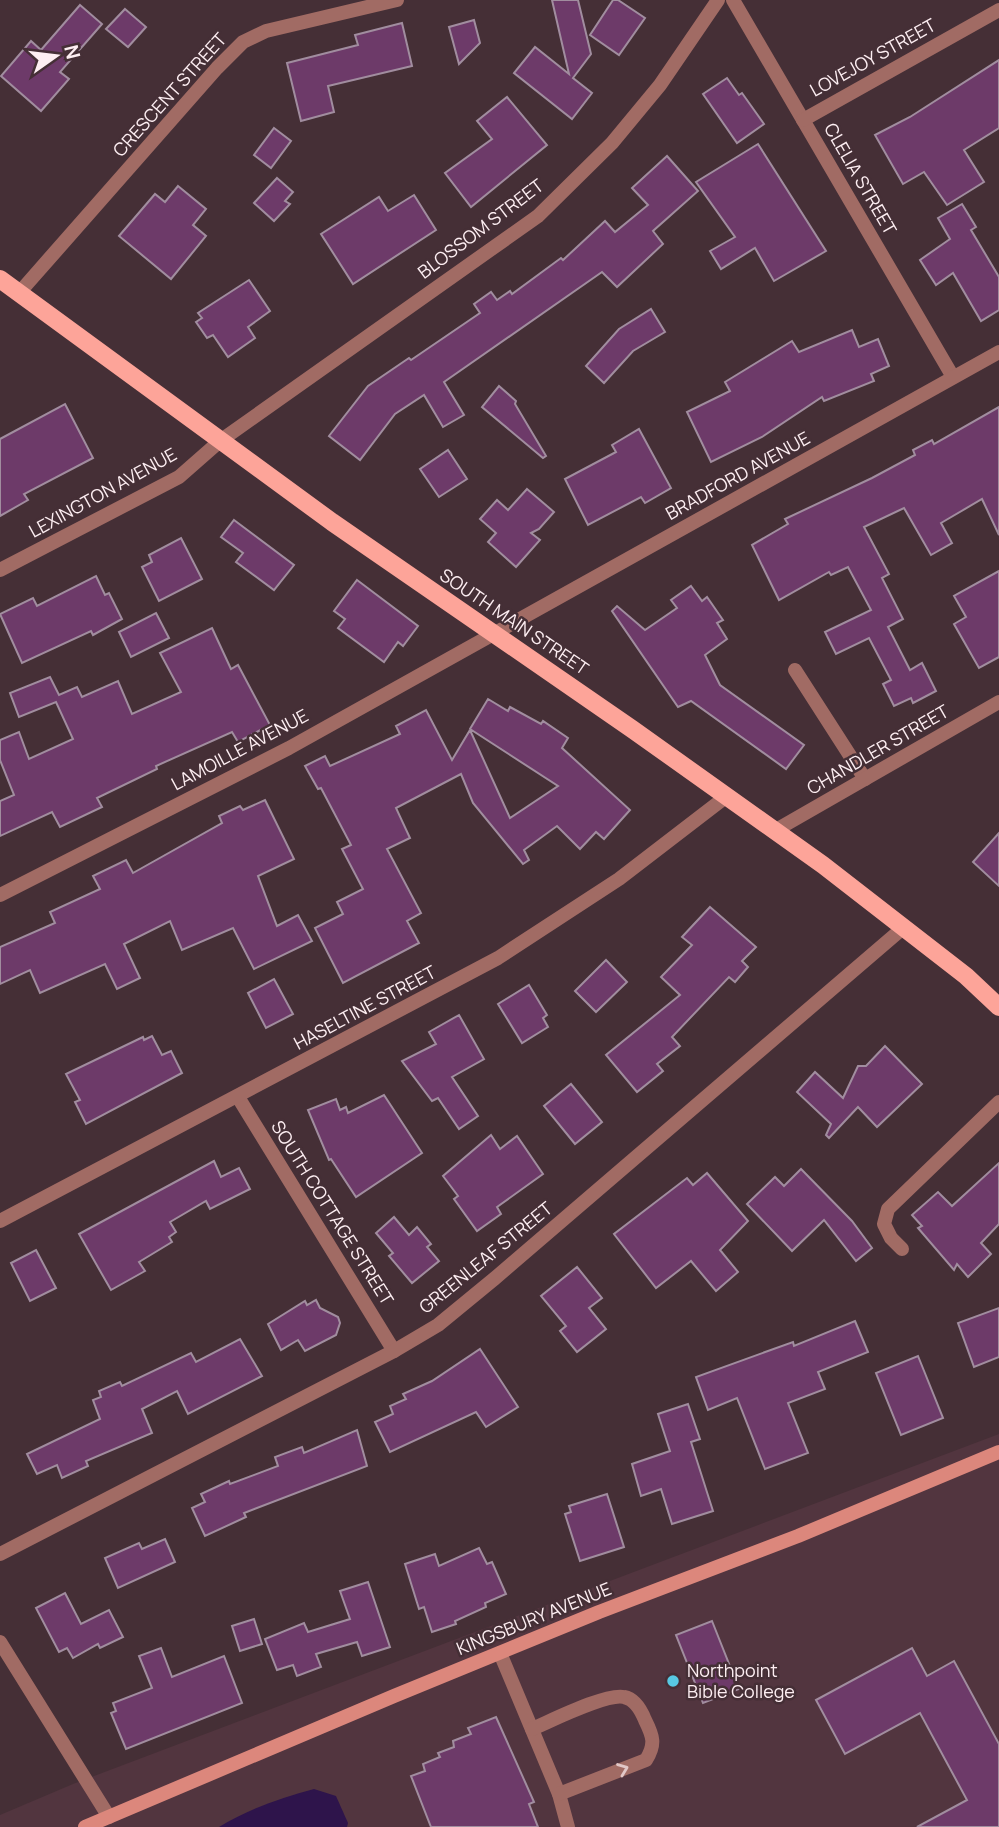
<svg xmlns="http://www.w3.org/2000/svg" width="999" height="1827" viewBox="0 0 999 1827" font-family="Manrope,sans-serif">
<rect width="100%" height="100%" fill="#452f36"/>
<polygon fill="#52353f" points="999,1434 999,1827 0,1827 0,1815 73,1784"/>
<path fill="#2e144b" d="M314 1789 336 1796 348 1823 347 1827H219C248 1809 281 1798 314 1789Z"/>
<g fill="#6d3a69" stroke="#a18d9f" stroke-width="2">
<polygon points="552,0 578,0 591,54 573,78 592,93 572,119 514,73 535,47 569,74"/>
<polygon points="613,0 618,0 645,18 619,55 590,35"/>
<polygon points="80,5 102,24 60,72 69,79 41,111 1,76 31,41 41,50"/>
<polygon points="125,9 146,27 128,47 106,29"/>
<polygon points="474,20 480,43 459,64 449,27"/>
<polygon points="402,23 412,66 328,86 334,112 301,121 287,63 358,45 355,35"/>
<polygon points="999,60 999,128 964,150 984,182 947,205 924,172 903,184 875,135 910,117"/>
<polygon points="727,78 739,95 742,93 764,124 737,143 703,94"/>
<polygon points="507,97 547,145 471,207 445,173 492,139 477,121"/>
<polygon points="274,128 291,141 271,168 254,155"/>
<polygon points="758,144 826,251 774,281 755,248 721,269 710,251 735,237 696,182"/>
<polygon points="667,156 698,191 653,231 663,244 617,287 602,272 444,382 464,415 443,427 424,395 395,414 360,460 329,436 368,386 409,358 411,360 480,313 474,304 491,292 497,300 510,291 512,294 561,258 563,260 605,221 615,232 648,205 632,188"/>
<polygon points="277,178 293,192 285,201 290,204 274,221 254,203"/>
<polygon points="178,186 206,209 193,225 206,236 171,279 119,236 155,194 165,202"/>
<polygon points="414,195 436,230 353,284 321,234 379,197 388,211"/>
<polygon points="962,204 976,227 971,230 999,277 999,310 981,321 953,273 936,285 920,260 950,239 938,218"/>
<polygon points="249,280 270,311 248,327 255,338 228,357 213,335 207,338 196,322 202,318 198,313"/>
<polygon points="651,309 665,332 633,351 604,383 586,366 619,329"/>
<polygon points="852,330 859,347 878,339 889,366 871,374 874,381 824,401 822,397 762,437 711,462 687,412 730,391 725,382 792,341 799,352"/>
<polygon points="499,386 516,401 515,404 546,456 543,458 482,407"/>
<polygon points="65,404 93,458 24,494 28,500 0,516 0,439"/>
<polygon points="999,407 999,535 982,499 941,523 952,543 931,555 904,508 864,527 889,574 882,578 903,619 888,627 910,670 922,663 936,691 913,703 911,698 894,706 883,684 891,680 869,638 836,654 825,632 871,610 848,567 831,575 829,572 779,600 752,545 788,524 785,519 872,478 915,455 913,450 932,440 934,444"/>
<polygon points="639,429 671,488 645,503 641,497 588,525 565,479 616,452 612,445"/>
<polygon points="448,450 467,479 439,497 420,469"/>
<polygon points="527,489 554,512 539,529 531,533 540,540 516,567 488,542 496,533 480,519 497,500 508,510"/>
<polygon points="234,520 294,565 274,590 236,562 243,553 221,537"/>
<polygon points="181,538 202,579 159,601 142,567 152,562 149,555"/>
<polygon points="999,571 999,657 979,668 954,624 966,617 954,596"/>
<polygon points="96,576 105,595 109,593 122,619 93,635 91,631 22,663 0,614 33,598 37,606"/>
<polygon points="357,580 418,626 403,646 398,642 384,662 338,628 345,619 334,611"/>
<polygon points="691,586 702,601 707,597 723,620 717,623 727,639 705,655 720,685 804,745 786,769 691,701 678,707 612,611 617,606 645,630 677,608 671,600"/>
<polygon points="156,613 169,638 131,657 119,632"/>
<polygon points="212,628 231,669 238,665 270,725 238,742 232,732 156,766 157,769 97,798 102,807 60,827 52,812 0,836 0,801 14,795 0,760 0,740 19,732 29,759 73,739 56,702 19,717 10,693 50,677 59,695 77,687 82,697 118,681 132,714 181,692 160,653"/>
<polygon points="488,699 508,711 510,707 541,724 543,721 568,738 562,748 630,810 604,839 596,832 580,849 557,826 524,850 529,860 523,864 473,803 461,774 396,808 410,838 387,849 421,913 407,921 419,943 343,983 315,928 343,914 337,902 363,889 342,849 351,845 321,788 318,789 305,766 325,756 330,766 400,734 396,726 426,710 452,760 470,730 510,818 558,786 470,729"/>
<polygon points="265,800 294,859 258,876 277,926 298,915 312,941 254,969 233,928 182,950 170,921 124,944 140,978 117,989 105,964 40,993 30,970 0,984 0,947 55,923 50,912 100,889 93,876 126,860 133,873 222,823 219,816 240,806 243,810"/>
<polygon points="999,833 999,886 973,862"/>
<polygon points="710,907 756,947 742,961 748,967 735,982 729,977 672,1037 680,1046 657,1064 663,1071 637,1092 606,1055 680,995 661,977 692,945 682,937"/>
<polygon points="606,960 627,982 596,1012 575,991"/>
<polygon points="274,979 293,1014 266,1028 248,993"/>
<polygon points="529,985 547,1015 543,1018 548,1027 522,1043 498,1004"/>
<polygon points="459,1015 484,1059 452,1077 478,1116 459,1129 438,1098 432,1101 402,1061 436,1044 429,1032"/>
<polygon points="152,1036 162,1055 171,1051 182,1073 86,1124 75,1102 80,1100 66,1074 143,1037 144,1040"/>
<polygon points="885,1046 922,1084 877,1127 858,1107 829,1138 826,1135 831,1124 797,1092 815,1072 843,1098 858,1066 866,1066"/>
<polygon points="571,1084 602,1122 575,1144 544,1106"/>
<polygon points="384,1095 422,1153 356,1197 331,1159 329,1160 308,1110 336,1099 340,1110 346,1107 348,1113"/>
<polygon points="491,1135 500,1149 517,1136 543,1174 497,1207 501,1214 477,1231 454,1199 458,1196 443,1176"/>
<polygon points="214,1161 221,1177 239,1168 250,1189 210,1209 206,1201 170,1222 176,1232 169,1237 172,1242 139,1262 145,1271 111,1290 79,1234"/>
<polygon points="999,1163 999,1224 981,1243 991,1254 968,1277 957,1264 954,1270 918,1228 922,1226 912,1215 938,1192 952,1206"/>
<polygon points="801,1169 852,1221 872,1248 856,1261 824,1220 792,1251 747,1204 775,1177 784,1186"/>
<polygon points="707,1173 748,1221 720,1250 738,1272 716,1291 691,1261 656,1288 614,1234 687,1178 693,1185"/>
<polygon points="394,1217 409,1235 417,1227 431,1244 427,1247 439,1261 412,1283 389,1256 393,1253 376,1233"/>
<polygon points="36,1250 56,1288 30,1301 11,1263"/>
<polygon points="577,1267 602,1298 589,1308 606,1329 577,1352 560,1331 566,1326 541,1296"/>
<polygon points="316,1300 320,1308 338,1317 340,1323 336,1335 305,1351 298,1340 281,1350 268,1324 305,1301 307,1305"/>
<polygon points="999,1308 999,1357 974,1367 958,1323"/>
<polygon points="855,1321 868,1352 818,1372 825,1389 788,1403 808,1453 765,1469 737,1398 708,1410 696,1377 793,1342 794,1346"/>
<polygon points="240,1339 262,1376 188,1414 177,1391 142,1409 152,1433 86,1461 88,1466 62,1478 57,1465 37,1474 27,1454 100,1419 93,1400 101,1397 99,1391 120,1382 122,1386 191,1353 196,1362"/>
<polygon points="480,1349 518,1407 486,1427 476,1412 390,1452 375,1422 393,1414 390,1406 406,1399 403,1394 432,1381"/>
<polygon points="918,1356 943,1418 901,1435 876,1373"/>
<polygon points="688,1404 700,1439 691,1442 713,1511 672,1524 661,1489 641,1496 632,1464 670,1451 658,1414"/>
<polygon points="357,1430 367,1466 244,1513 246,1517 205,1536 192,1508 205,1502 201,1494 229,1481 230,1484 278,1466 275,1457 302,1447 304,1453"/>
<polygon points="607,1494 624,1547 580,1561 565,1514 571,1512 569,1506"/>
<polygon points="165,1539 175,1562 118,1588 105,1558 139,1543 142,1549"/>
<polygon points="479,1548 487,1564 492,1562 506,1594 485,1603 486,1607 455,1621 456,1624 432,1632 424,1607 419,1609 405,1564 435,1554 439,1566"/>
<polygon points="368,1582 390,1647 362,1656 357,1642 316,1654 321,1667 297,1676 293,1665 277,1670 265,1639 304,1623 308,1632 350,1619 340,1591"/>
<polygon points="65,1593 81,1624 109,1610 123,1637 100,1648 98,1644 73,1658 67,1648 59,1652 36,1608"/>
<polygon points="254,1619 262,1644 240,1651 232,1626"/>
<polygon points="712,1621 739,1689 703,1703 676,1635"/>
<polygon points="161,1648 172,1677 224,1656 242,1703 126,1749 111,1713 116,1711 113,1703 152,1688 139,1656"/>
<polygon points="912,1648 927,1676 954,1661 999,1744 999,1827 917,1827 967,1800 920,1713 845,1754 816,1700"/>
<polygon points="496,1717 534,1802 529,1804 538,1827 431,1827 411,1776 425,1771 423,1764 440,1757 438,1753 454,1747 453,1741 471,1734 468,1728"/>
</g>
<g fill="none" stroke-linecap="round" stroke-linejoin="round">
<g stroke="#a16b64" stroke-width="14">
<polyline points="795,670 865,779"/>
<polyline points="902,1249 891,1238 884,1224 888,1209 999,1102"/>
<polyline points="500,1653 559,1794 568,1827"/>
<path d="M532 1729C551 1721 606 1693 624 1697 635 1699 641 1710 645 1720 653 1736 656 1744 646 1760L559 1794"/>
</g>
<g stroke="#a16b64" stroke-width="14">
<polyline points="733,0 953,377"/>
<polyline points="803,120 999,10"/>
<polyline points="19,293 217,68 243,42 266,31 397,0"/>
<polyline points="0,570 179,477 220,441 538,216 612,143 660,85 718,0"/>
<polyline points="776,830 999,702"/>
<polyline points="0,895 289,748 999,352"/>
<polyline points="238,1097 394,1351"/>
<polyline points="0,1221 498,958 619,879 727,796"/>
<polyline points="0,1554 394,1351 438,1325 494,1279 903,928"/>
<polyline points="0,1642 109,1817"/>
</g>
<polyline stroke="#dc877c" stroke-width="14" points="85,1827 394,1696 599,1612 798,1536 999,1452"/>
<polyline stroke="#fda499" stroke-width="18" points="0,279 332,522 632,729 823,865 966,976 999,1007"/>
</g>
<defs><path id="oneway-chevron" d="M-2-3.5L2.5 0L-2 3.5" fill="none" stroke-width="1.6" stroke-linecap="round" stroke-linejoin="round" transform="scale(1.75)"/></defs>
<use stroke="#e1c7c7" href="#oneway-chevron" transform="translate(623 1769) rotate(-21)"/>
<circle fill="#58c9e3" stroke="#452f36" stroke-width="2.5" cx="673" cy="1681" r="7"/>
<g text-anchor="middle" stroke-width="5" stroke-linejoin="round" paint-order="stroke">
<g font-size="18" fill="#fdeef2" stroke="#452f36">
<text transform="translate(873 58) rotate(-29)" y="6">LOVEJOY STREET</text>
<text transform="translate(170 95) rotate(-48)" y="6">CRESCENT STREET</text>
<text transform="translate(860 179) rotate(60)" y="6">CLELIA STREET</text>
<text transform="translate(481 229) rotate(-37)" y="6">BLOSSOM STREET</text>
<text transform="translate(738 476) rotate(-29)" y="6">BRADFORD AVENUE</text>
<text transform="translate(103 493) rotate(-29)" y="6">LEXINGTON AVENUE</text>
<text transform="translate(514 622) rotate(34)" y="6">SOUTH MAIN STREET</text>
<text transform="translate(240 750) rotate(-28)" y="6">LAMOILLE AVENUE</text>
<text transform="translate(878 750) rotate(-30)" y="6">CHANDLER STREET</text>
<text transform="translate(365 1008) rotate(-28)" y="6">HASELTINE STREET</text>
<text transform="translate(332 1213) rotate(58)" y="6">SOUTH COTTAGE STREET</text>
<text transform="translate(486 1258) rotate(-39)" y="6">GREENLEAF STREET</text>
<text transform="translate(534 1619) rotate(-22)" y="6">KINGSBURY AVENUE</text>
</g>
<g font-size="18" fill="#fdeef2" stroke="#452f36" text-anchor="start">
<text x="687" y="1677">Northpoint<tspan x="687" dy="21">Bible College</tspan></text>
</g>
</g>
<g transform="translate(56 56) rotate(76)" stroke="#452f36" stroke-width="5" paint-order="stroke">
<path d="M0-5L12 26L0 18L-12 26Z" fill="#fdeef2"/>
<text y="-10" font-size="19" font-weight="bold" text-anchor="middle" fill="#fdeef2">N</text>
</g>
</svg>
